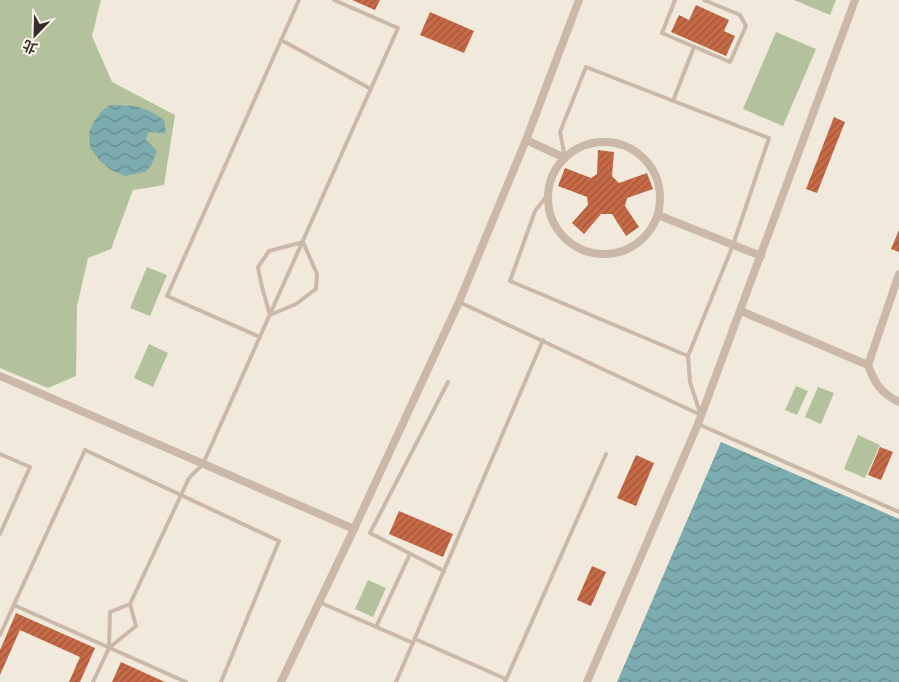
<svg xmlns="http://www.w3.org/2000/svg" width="899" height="682" viewBox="0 0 899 682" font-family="Cabin,'Noto Sans TC',sans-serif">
<defs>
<pattern id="water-waves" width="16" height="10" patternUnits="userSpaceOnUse" patternTransform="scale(1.25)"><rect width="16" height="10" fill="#7cacaf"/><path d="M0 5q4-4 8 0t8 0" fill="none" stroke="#668c8e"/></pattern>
<pattern id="building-hatch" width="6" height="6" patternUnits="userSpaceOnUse" patternTransform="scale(1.25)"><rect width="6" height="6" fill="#c66a47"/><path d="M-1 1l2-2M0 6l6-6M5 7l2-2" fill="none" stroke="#a2583b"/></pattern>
</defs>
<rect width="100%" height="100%" fill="#f2e9dd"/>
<g fill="#b4c19d">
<polygon points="0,0 101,0 92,36 112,82 175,115 164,185 133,190 111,249 88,258 77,306 76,376 48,388 0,368"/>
<polygon points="794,0 836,0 830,15"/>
<polygon points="776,32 816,49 783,126 743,109"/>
<polygon points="147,267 167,275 150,316 130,308"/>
<polygon points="149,344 168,353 153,387 134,378"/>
<polygon points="796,386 808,391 797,415 785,410"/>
<polygon points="818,387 834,393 821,424 805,417"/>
<polygon points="858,435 880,445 865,478 844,469"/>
<polygon points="368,580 386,588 373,617 355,609"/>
</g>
<g fill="url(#water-waves)">
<polygon points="110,105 135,106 150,111 164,120 166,133 148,132 146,140 157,151 151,166 145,172 125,176 111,170 99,160 90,147 89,132 96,118 103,110"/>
<polygon points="721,442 899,519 899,682 617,682"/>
</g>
<g fill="url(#building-hatch)">
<polygon points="352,0 380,0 375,10"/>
<polygon points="696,5 729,20 724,31 735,36 726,56 671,32 679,15 689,20"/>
<polygon points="430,12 474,31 464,53 420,35"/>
<polygon points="834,117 845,122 817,193 806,189"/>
<polygon points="598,150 614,152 612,176 619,183 647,173 653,189 627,198 625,206 639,227 626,236 612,214 601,214 584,234 572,223 588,205 587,197 558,186 565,168 591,178 597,174"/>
<polygon points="899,230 899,252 891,249"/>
<polygon points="880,447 893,452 881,480 868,475"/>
<polygon points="636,455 654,463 636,506 617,498"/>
<polygon points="399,511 453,534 443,557 389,534"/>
<polygon points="592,566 606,572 591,606 577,600"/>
<polygon points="16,613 95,648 80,682 69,682 80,657 20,630 0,675 0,650"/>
<polygon points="121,662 165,682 112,682"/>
</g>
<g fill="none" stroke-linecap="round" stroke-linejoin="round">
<g stroke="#cab9a8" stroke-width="4">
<polyline points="675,0 662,33 730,62 746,26 740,15 704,0"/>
<polyline points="281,40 371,89"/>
<polyline points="673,101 694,47"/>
<polyline points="565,157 560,132 586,67 769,138 733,245 688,356 690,382 700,413"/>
<polyline points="547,196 535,211 510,281 688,356"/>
<polygon points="303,242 317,274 316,289 296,304 270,315 262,287 258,267 269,251"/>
<polyline points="459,302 701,415"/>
<polyline points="260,337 167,296 299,0"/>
<polyline points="698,424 899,512"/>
<polyline points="0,454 30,467 0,534"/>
<polyline points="444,571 370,533 448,382"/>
<polyline points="319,602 413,643"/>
<polyline points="130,604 110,612 109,648 136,626 130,604 189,478 203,464 398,28 334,0"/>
<polyline points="14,605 186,682"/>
<polyline points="376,627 410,554"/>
<polyline points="0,635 85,450 279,541 221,682"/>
<polyline points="415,639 506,679"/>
<polyline points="93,682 109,648"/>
<polyline points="396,682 543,340"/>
<polyline points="505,682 606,454"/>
</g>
<g stroke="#cab9a8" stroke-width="8">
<polyline points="526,140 565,158"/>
<circle cx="604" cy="198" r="56"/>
<polyline points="658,215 761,256"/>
<polyline points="741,311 868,365 899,274"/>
<path d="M868 365C875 384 881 393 899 402"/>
<polyline points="0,376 354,529"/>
<polyline points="281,682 354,529 459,302 526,140 579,0"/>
<polyline points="587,682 698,424 855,0"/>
</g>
</g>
<g transform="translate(35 35) rotate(203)" stroke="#faf3e9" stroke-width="4" paint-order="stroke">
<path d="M0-4L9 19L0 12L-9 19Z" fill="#372e29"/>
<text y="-8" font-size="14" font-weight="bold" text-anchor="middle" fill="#372e29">北</text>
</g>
</svg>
